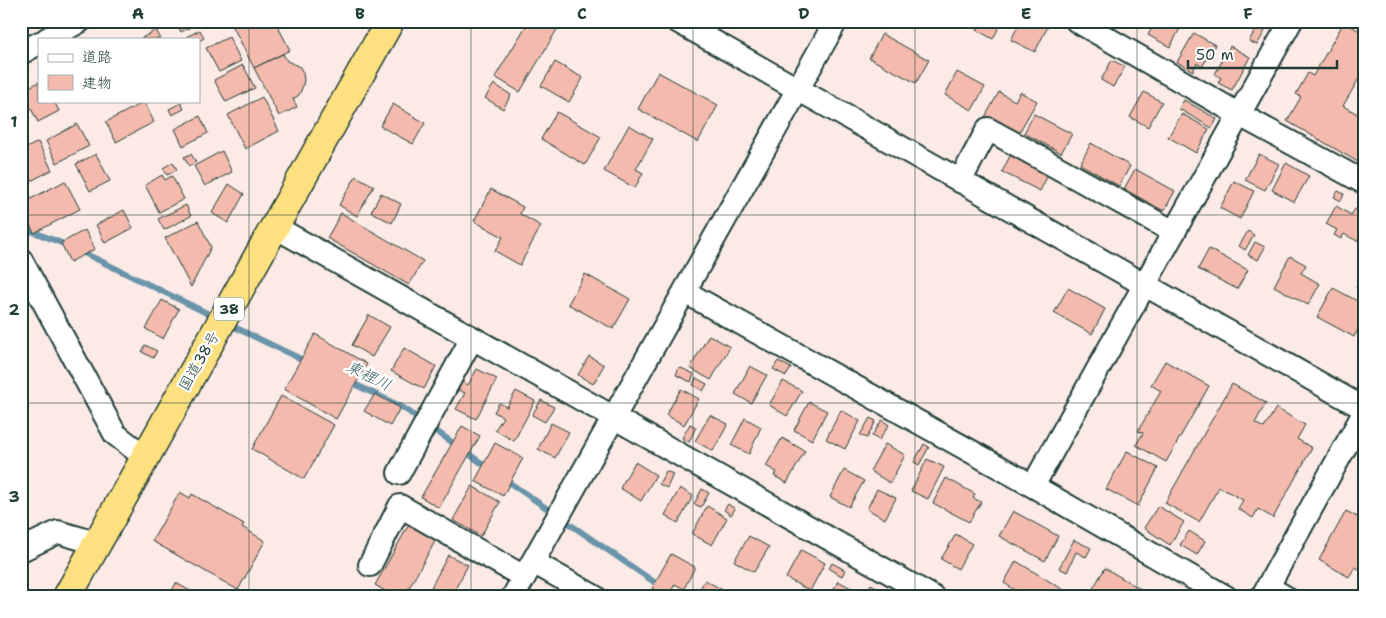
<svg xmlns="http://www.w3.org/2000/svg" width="1386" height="618" viewBox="0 0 1386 618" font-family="'Shantell Sans','Klee One',sans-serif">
<rect width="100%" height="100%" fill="#fceae6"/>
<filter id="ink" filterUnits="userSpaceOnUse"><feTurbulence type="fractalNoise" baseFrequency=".02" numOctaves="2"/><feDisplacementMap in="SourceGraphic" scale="10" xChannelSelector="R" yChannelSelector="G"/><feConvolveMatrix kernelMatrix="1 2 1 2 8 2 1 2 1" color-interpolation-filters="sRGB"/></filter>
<g filter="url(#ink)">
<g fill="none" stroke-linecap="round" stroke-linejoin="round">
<g stroke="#6a94aa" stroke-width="6">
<polyline points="21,227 69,246"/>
<polyline points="80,251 217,318"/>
<polyline points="228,324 307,362"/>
<polyline points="348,381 402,407 490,469"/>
<polyline points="504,479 676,597"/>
</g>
</g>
<g fill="#f4baad" stroke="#1f3d34">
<polygon points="176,21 200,21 200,22 181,32"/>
<polygon points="230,21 275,21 290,50 254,68"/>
<polygon points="529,21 562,21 520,92 495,77"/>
<polygon points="982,21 1002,21 993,39 977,30"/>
<polygon points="1029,21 1038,21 1048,26 1035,52 1011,40 1020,22 1027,26"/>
<polygon points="1156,21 1184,21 1170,47 1148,35"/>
<polygon points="1344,22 1365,34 1365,68 1343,106 1365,118 1365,166 1287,121 1301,97 1296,94 1308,73 1313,76"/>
<polygon points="1257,27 1265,31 1257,45 1249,41"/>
<polygon points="156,30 161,39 140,39"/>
<polygon points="200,30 204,38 199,41 199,39 187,39 186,37"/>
<polygon points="1194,33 1215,45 1202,67 1197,63 1193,71 1177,62"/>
<polygon points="882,34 929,60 916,83 869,58"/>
<polygon points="229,37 241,61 219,72 206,48"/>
<polygon points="1230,46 1250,57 1232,90 1218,83 1221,78 1215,74"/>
<polygon points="283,54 287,61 300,67 303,73 304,80 302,88 299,95 293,99 297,107 279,116 254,68"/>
<polygon points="1112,60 1125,67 1113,87 1101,80"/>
<polygon points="555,62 583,78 569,102 541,86"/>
<polygon points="243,65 255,88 226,102 214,80"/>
<polygon points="658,72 718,105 698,142 638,109"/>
<polygon points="957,72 985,87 972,110 945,95"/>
<polygon points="39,82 39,101 54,101 59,111 38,122 22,91"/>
<polygon points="494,84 511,95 503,109 485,98"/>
<polygon points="999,92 1015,101 1020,92 1037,101 1017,136 985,117"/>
<polygon points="1144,92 1162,102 1148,127 1130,117"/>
<polygon points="262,97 279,131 245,149 228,115"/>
<polygon points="1184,100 1217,119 1212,128 1179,109"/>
<polygon points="144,102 154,122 116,142 106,122"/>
<polygon points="181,103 184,109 172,115 169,109"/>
<polygon points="393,104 425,123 413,144 380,126"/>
<polygon points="557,112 601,137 585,165 541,139"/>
<polygon points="1034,114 1072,134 1061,153 1024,133"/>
<polygon points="1182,114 1209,129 1196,153 1168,137"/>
<polygon points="200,116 208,133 183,146 175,129"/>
<polygon points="77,124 89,146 57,163 46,141"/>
<polygon points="629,125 653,139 636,169 643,173 635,188 604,171"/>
<polygon points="38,142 52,170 23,185 21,182 21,151"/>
<polygon points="1091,143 1130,166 1119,186 1080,164"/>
<polygon points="222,151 232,172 205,186 194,166"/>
<polygon points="1012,152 1050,171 1040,191 1002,172"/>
<polygon points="96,154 110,181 90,191 76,164"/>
<polygon points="191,154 196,162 189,166 184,157"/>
<polygon points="1259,154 1279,164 1265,190 1245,180"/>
<polygon points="173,162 177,170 167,175 163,168"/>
<polygon points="1286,163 1309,176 1294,202 1272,190"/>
<polygon points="1135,169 1175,191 1164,211 1124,189"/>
<polygon points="162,175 165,180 172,176 184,199 159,212 145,185"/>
<polygon points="356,176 374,186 357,216 339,205"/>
<polygon points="65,181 80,209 34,233 21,207 21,204"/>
<polygon points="1234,181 1254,191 1240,219 1220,208"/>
<polygon points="229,184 244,194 228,223 212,213"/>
<polygon points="491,189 523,207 520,214 541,226 520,265 495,251 503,237 474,221"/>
<polygon points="1338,191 1344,194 1341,201 1334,197"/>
<polygon points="381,193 401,204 392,223 371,212"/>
<polygon points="186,205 191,216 164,230 158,219"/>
<polygon points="1336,206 1351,215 1355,209 1365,214 1365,227 1357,241 1344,234 1341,239 1334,235 1337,230 1326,224"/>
<polygon points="124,210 133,228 105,243 96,225"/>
<polygon points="341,213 423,261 409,285 327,238"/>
<polygon points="198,221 211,247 191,287 165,238"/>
<polygon points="85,230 95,249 70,262 61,243"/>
<polygon points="1248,231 1254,235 1245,250 1239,246"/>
<polygon points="1255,242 1265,247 1258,260 1248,255"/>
<polygon points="1209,249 1248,270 1237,289 1198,269"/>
<polygon points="1290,256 1306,265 1301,273 1320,284 1308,305 1274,286"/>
<polygon points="1365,270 1365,292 1356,288"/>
<polygon points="585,274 630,299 613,329 568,304"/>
<polygon points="1068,288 1105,309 1092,334 1054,313"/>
<polygon points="1333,288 1365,305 1365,316 1354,337 1317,317"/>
<polygon points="162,300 179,309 163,339 146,329"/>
<polygon points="369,315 390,327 372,357 352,345"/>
<polygon points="315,334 367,364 336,419 284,389"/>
<polygon points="709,335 730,347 711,380 690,368"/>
<polygon points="145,345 157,351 153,358 142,352"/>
<polygon points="404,348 436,366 424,389 391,371"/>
<polygon points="589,356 604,365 593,384 578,375"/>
<polygon points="778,361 791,368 786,376 773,369"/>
<polygon points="1165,361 1209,386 1166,462 1136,445 1143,433 1138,431 1161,391 1151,385"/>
<polygon points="750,366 767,375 751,403 735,394"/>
<polygon points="679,367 694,374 691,382 676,375"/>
<polygon points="477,369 497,379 476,419 456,409 465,393 458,390 462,381 468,385"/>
<polygon points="696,378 707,384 703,391 693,385"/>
<polygon points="783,381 802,391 787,416 769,405"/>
<polygon points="1232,384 1266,403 1255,423 1264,428 1276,408 1305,425 1297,439 1312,448 1273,518 1258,509 1253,518 1238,509 1243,500 1219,487 1199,522 1165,503"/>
<polygon points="681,389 699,399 684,425 666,415"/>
<polygon points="516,391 535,401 514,441 495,430 503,417 494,412 499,403 507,407"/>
<polygon points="375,394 400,408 390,426 364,411"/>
<polygon points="281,396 334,425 304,479 252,449"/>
<polygon points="541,400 554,407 545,422 532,415"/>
<polygon points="809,402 827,411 812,440 794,430"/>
<polygon points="841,410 860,421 845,449 826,439"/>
<polygon points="710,415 728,424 713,451 695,441"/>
<polygon points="745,418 761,427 749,454 731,445"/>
<polygon points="870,418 876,421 867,438 860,435"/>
<polygon points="882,420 889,425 879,440 872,436"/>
<polygon points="551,423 569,432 555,458 538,449"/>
<polygon points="690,424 696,427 689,442 682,438"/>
<polygon points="462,426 480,436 439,508 421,497"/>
<polygon points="782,438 805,451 787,483 774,476 777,472 766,466"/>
<polygon points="495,443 523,458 503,496 475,481"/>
<polygon points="885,444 905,455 890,483 870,471"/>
<polygon points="924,444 929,447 919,465 914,462"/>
<polygon points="1127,451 1158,468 1138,506 1106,489"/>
<polygon points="927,459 944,467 928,499 911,491"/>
<polygon points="635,462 656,475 641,501 620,488"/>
<polygon points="844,470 864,481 849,507 830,497"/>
<polygon points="666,471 673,474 667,488 659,484"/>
<polygon points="946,478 975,494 973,498 981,502 969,522 933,503"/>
<polygon points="472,486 500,502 481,536 453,520"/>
<polygon points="680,488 693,496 678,523 665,515"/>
<polygon points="702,489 709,493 701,507 694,504"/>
<polygon points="877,489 896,498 885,519 867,509"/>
<polygon points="180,492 190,498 192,494 244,524 242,527 265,541 238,590 152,541"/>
<polygon points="728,504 735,509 731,515 724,510"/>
<polygon points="707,506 727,518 712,545 692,534"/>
<polygon points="1158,506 1184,522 1170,545 1144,528"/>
<polygon points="1013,511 1058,536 1045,561 999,536"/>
<polygon points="1346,511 1365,521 1365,572 1355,567 1349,577 1319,560"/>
<polygon points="411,521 438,536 404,597 395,597 375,585"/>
<polygon points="1189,531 1205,541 1197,555 1180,545"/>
<polygon points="956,534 972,544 958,569 941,559"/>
<polygon points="749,536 769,547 754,572 734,561"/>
<polygon points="1074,540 1091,548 1086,557 1076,552 1067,572 1059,568"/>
<polygon points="801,550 825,563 810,591 786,578"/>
<polygon points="671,554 695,567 684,589 675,584 668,597 652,588"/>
<polygon points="448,555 468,565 451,597 426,597"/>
<polygon points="1016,561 1067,592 1064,597 1026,597 1004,583"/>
<polygon points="832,563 845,570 842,576 829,569"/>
<polygon points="1105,568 1154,597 1099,597 1091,592"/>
<polygon points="705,580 726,592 723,597 695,597"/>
<polygon points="838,581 857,591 854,597 830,597"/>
<polygon points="176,583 201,597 169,597"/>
<polygon points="871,584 881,590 877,597 864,597"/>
<polygon points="1170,591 1178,595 1177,597 1166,597"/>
</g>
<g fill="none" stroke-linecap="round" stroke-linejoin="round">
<g stroke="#1f3d34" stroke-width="26">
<g id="minor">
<polyline points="677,21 1365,409"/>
<polyline points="1077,21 1240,115 1365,183"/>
<polyline points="47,39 80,21"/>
<polyline points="21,53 39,43"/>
<polyline points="960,181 988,129 1174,232"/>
<polyline points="275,227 933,597"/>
<polyline points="21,260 115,434 145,457"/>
<polyline points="685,292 1033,486 1226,597"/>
<polyline points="399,473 472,338"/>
<polyline points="1033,486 1291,21"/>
<polyline points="21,550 58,532 96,543"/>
<polyline points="533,562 595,597"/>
<polyline points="370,565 400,506 524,577"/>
<polyline points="1268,587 1285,597"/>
<polyline points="513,597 836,21"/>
<polyline points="1262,597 1365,411"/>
</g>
</g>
<g stroke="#1f3d34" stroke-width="31">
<polyline id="highway" points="67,597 390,21"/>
</g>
<use href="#minor" stroke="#fff" stroke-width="22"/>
<use href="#highway" stroke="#fde080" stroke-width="28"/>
</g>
</g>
<path fill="none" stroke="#1f3d34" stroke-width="1" stroke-opacity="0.55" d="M249 21V597M471 21V597M693 21V597M915 21V597M1137 21V597M21 215H1365M21 403H1365"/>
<g text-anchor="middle" stroke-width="4.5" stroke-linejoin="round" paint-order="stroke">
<rect fill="#fff" stroke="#627771" stroke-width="1" x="214" y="297.5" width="30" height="23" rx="4"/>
<g font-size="14" font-weight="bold" fill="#1f3d34">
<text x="229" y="314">38</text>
</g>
<g font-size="15" fill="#1f3d34" stroke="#fff">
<text transform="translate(199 361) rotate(-60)" y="5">国道38号</text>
</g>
<g font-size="16" font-style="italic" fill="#3e6165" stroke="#fff">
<text transform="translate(369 375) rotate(26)" y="6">東裡川</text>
</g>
</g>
<rect width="1386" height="618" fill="none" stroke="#fff" stroke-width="55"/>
<rect x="38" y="38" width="162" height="65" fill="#ffffff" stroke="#a5b1ae"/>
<rect x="48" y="54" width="25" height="8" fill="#ffffff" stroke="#a5b1ae"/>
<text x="82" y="62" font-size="15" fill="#1f3d34">道路</text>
<rect x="48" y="75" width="25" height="15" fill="#f4baad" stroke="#a5b1ae"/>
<text x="82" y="88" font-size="15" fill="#1f3d34">建物</text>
<path d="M1188 60v8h149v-8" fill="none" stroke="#1f3d34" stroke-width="2.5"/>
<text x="1196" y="60" font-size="15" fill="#1f3d34" stroke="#ffffff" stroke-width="4" paint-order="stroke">50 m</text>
<rect x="28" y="28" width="1330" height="562" fill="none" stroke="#1f3d34" stroke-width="2"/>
<g font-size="16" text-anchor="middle" font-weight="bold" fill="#1f3d34">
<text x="138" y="19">A</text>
<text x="360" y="19">B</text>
<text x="582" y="19">C</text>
<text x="804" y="19">D</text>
<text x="1026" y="19">E</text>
<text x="1248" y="19">F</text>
<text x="14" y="127">1</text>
<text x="14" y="315">2</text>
<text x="14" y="502">3</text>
</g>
</svg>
